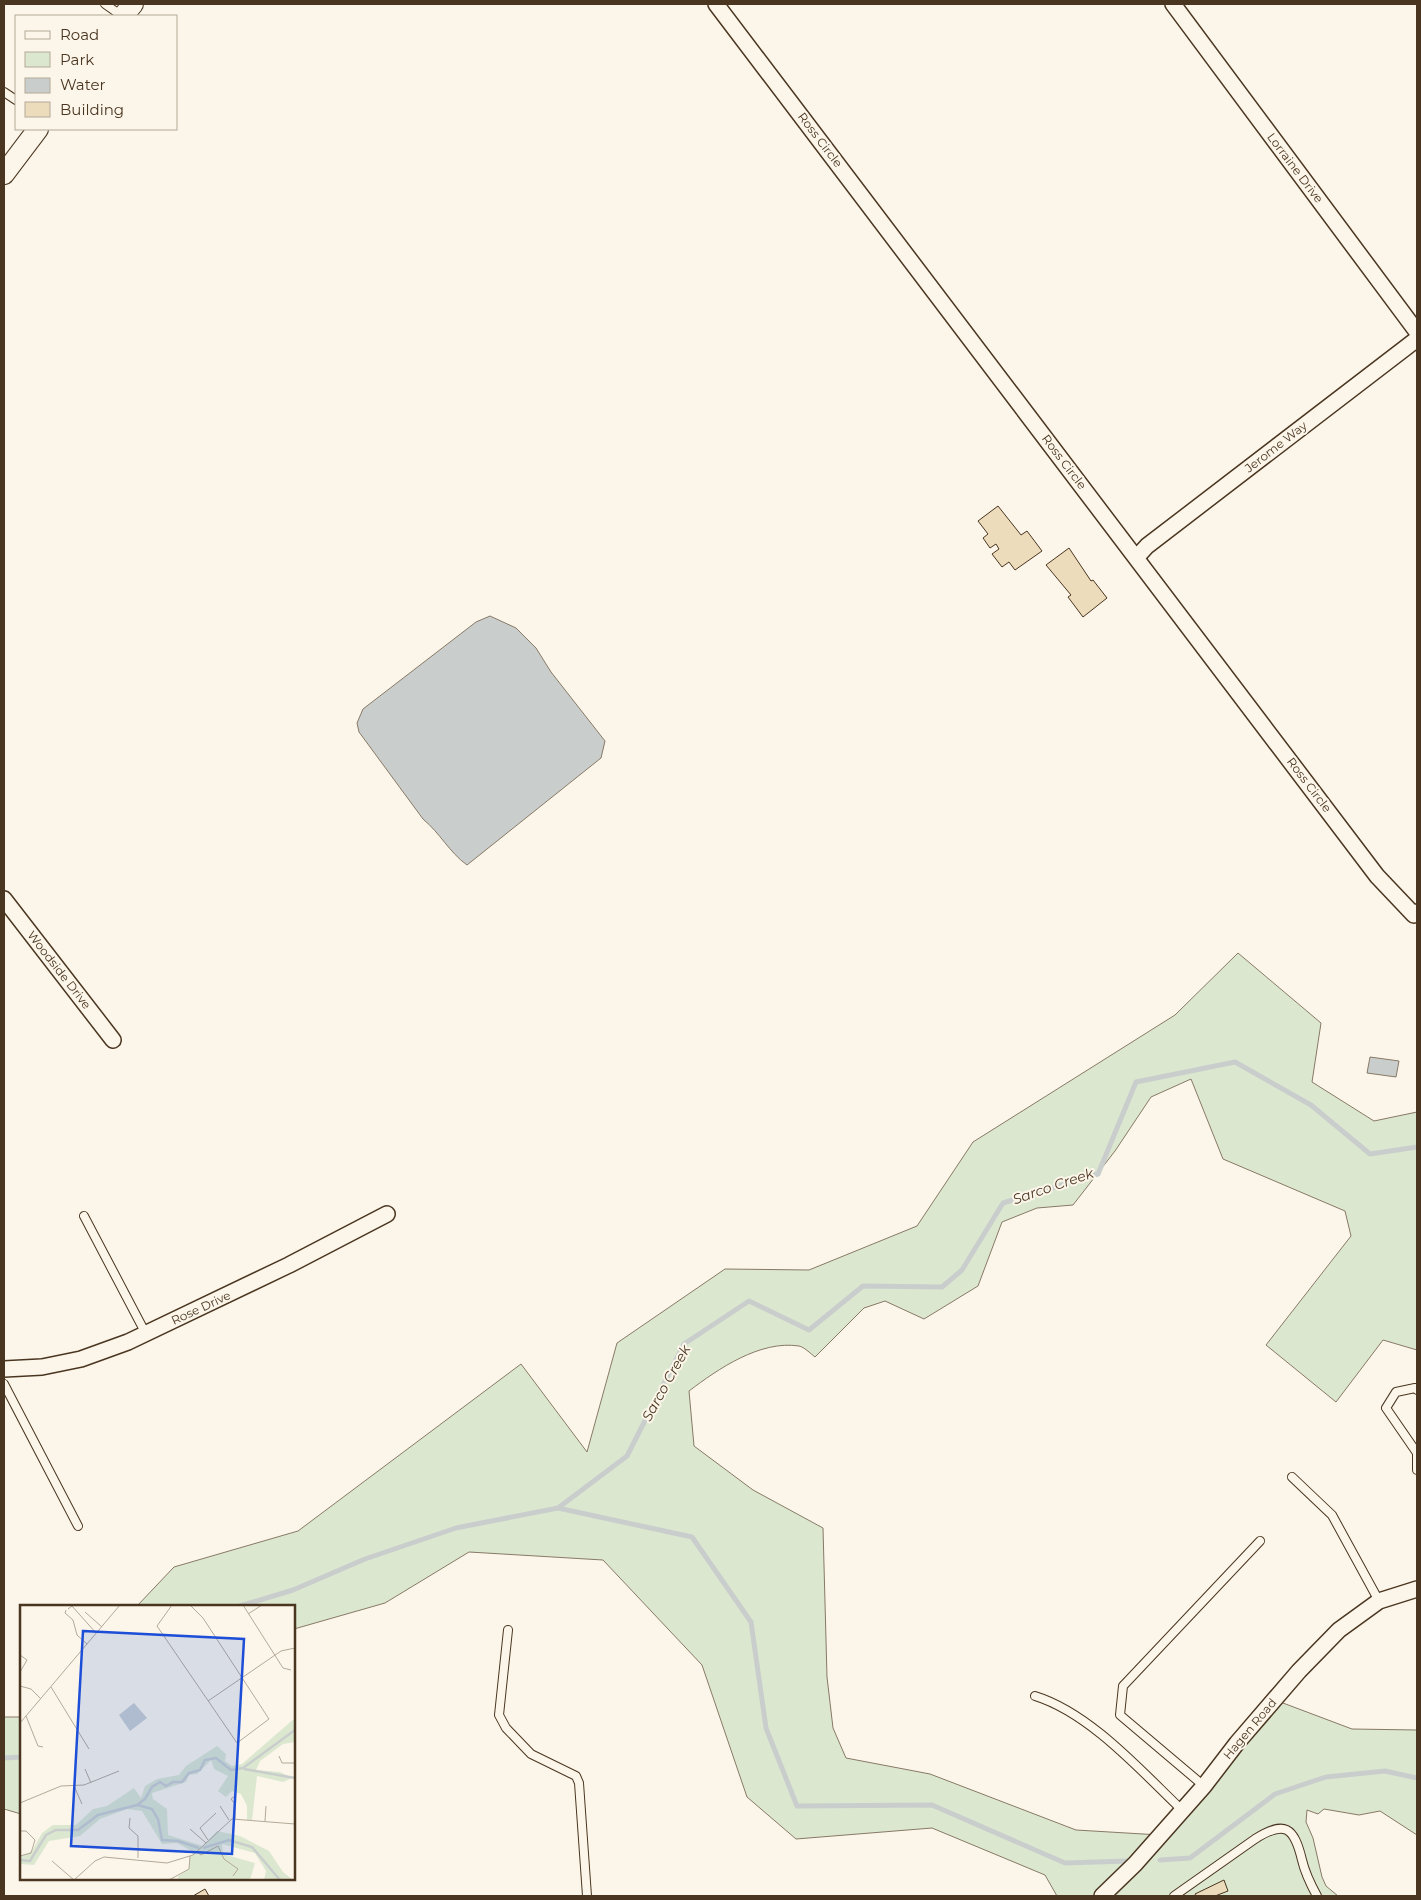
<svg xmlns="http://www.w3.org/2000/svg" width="1421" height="1900" viewBox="0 0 1421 1900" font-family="Montserrat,sans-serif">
<rect width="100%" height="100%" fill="#fbf6e9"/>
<g fill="#dce7d0" stroke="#887966">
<path d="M1238 953 1321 1023 1312 1082 1374 1121 1417 1112V1350L1383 1340 1336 1402 1266 1345 1351 1236 1345 1211 1223 1159 1191 1079 1151 1097 1115 1151 1073 1205 1037 1208 1002 1222 978 1286 924 1319 885 1301 864 1308 815 1357C810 1353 804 1347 799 1346 760 1340 718 1369 689 1391L694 1446 753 1490 823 1528 827 1677 833 1728 846 1758 930 1774 1076 1830 1160 1835 1275 1700 1352 1729 1417 1730V1835L1380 1811 1359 1815 1324 1809 1318 1814 1307 1810 1306 1822 1313 1838 1322 1877 1326 1886 1338 1896H1057L1045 1875 932 1828 796 1839 747 1797 702 1665 603 1560 469 1552 385 1603 294 1629V1606H137L174 1567 298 1531 521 1364 587 1452 617 1343 725 1269 809 1270 917 1226 973 1142 1175 1015Z"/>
<polygon points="4,1717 21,1717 21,1814 4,1809"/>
</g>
<g fill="#c9cecd" stroke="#887966">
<path d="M490 616 516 628 536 648 551 672 605 741 601 758 467 865C449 852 440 833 423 819L359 732 357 723 363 709 476 622Z"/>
<polygon points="1370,1057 1399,1061 1396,1077 1367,1073"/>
</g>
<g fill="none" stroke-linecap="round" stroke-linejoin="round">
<g stroke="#c9cecd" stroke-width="5">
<polyline points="558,1508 692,1537 751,1622 766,1728 797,1806 932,1805 1065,1863 1127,1861"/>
<polyline points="240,1606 293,1590 365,1559 456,1528 558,1508 627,1456 684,1344 749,1301 809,1330 863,1286 942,1287 962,1270 1003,1203 1098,1174 1136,1082 1235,1062 1311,1105 1370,1154 1417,1147"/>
<polyline points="4,1758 21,1757"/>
<polyline points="1160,1860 1190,1858 1275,1794 1326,1777 1385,1771 1417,1778"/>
</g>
</g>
<g fill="#ecdcbc" stroke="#4a3520">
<polygon points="998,506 1021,535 1027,531 1042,551 1015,570 1009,562 1002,567 992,554 999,549 996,544 990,548 983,538 988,534 978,521"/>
<polygon points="1069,548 1091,581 1093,580 1107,598 1083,617 1068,597 1071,595 1046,565"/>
<polygon points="1224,1880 1228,1891 1215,1896 1196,1896 1195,1894"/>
<polygon points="205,1889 209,1896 193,1896"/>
</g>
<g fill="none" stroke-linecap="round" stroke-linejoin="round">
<g stroke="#4a3520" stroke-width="10">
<g id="lane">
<polyline points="105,4 122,16"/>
<polyline points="4,92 16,100"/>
<polyline points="84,1216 146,1334"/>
<polyline points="4,1384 78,1526"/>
<polyline points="1417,1451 1417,1470"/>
<polyline points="1417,1453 1386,1408 1396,1392 1415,1388 1417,1390"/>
<polyline points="1292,1477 1332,1515 1379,1601"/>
<polyline points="508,1630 499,1715 506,1728 531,1754 576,1776 579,1783 587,1896"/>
<path d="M1035 1696C1090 1713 1141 1771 1182 1810"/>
<polyline points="1204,1786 1120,1715 1123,1686 1260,1541"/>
<path d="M1174 1896 1255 1839C1285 1820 1294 1827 1302 1860 1305 1873 1311 1885 1317 1896"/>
</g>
</g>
<g stroke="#4a3520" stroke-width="18">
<g id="street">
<polyline points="716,4 1377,876 1414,915 1417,912"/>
<polyline points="1173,4 1417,332"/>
<polyline points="1137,557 1147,546 1417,339"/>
<polyline points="4,899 113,1040"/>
<polyline points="4,1369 42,1367 81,1359 128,1342 289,1265 387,1214"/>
<polyline points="1102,1896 1135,1864 1204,1786 1237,1743 1299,1671 1339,1630 1379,1601 1417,1589"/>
</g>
</g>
<g stroke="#4a3520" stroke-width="22">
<g id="secondary">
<polyline points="123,16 133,4"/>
<polyline points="4,174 38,129"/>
</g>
</g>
<use href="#lane" stroke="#fbf6e9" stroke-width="8"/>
<use href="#street" stroke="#fbf6e9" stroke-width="15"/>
<use href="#secondary" stroke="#fbf6e9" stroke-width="20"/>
</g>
<g text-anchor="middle" stroke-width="4" stroke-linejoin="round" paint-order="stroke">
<g font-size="12" fill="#4a3520" stroke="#fbf6e9">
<text transform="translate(820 140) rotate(53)" y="4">Ross Circle</text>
<text transform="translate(1295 168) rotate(53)" y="4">Lorraine Drive</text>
<text transform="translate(1276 447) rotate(-38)" y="4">Jerome Way</text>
<text transform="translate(1064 462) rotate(53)" y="4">Ross Circle</text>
<text transform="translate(1309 785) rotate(53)" y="4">Ross Circle</text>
<text transform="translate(59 970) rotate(52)" y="4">Woodside Drive</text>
<text transform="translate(201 1308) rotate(-25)" y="4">Rose Drive</text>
<text transform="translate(1250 1729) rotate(-50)" y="4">Hagen Road</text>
</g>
<g font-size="14" font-style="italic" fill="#4a3520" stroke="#fbf6e9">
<text transform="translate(1053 1186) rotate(-19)" y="5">Sarco Creek</text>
<text transform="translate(666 1383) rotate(-61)" y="5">Sarco Creek</text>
</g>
</g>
<g transform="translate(20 1605)">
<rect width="275" height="275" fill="#fbf6e9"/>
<path d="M275 113V137L263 139 240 156 236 165 260 167 272 173 263 177 237 171 232 215H227V201L221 189 212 186 206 192 198 186 208 171 194 164 191 155 177 169 169 170 166 177 132 188 133 194 147 204 148 230 183 241 197 226 220 231 249 246 263 267 273 275H244L246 266 235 248 202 239 203 249 235 258 230 275H158V271L169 264 170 251 173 250 170 245 157 238 142 239 122 206 107 204 80 214 60 231 29 236 14 260 0 259V251L12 246 22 228 33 220H56L73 204 87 201 114 183 121 193 125 181 137 174 159 170 166 161 197 141 206 149 205 156 212 161 222 159Z" fill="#dce7d0"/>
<path d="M114 98 127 113 110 126 99 110Z" fill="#c9cecd"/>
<path fill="none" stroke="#c9cecd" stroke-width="2.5" d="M224 164 275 173M118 200 132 204 138 214 142 235 158 236 179 243M183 243 209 235 232 242 260 275M0 255 10 256 26 230 36 225H58L78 210 117 200 125 194 132 182 140 177 146 181 153 177H162L169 168 180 165 185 155 196 153 211 165 223 163 275 125"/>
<path fill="none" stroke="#b4a999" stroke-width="1" d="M152 0 137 21 217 138 249 114 183 13 170 0M223 0 263 63 271 65M48 4 52 1 76 28M46 5 45 8 53 15 57 30 67 39M65 7 82 22M228 9 242 0M0 50 7 55 0 67M0 81 11 84 21 94M31 82 69 144M188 96 261 46 275 43M6 111 18 141 23 142M0 118 100 0M259 151 262 158H275M65 164 71 178M54 181 62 199M0 198 41 181 64 180 99 166M215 199 211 194 215 191V214M200 201 209 215M110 213 109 223 118 231V253M245 216 246 201M170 224 186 238M0 226H6L15 235 11 248 0 251M188 235 180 223 196 208M177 247 181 250 198 241 204 254 218 264 213 271M32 256 54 275 75 256 84 252 147 258 173 250 212 214 275 219M149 275 169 264 170 251"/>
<path fill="#1d4ed8" fill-opacity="0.15" stroke="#1d4ed8" stroke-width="2.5" d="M63 26 224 34 212 249 51 241Z"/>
<rect width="275" height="275" fill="none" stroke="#4a3520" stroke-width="2.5"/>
</g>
<rect width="1421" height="1900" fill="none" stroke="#4a3520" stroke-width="10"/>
<rect x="15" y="15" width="162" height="115" fill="#fbf6e9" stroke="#b4a999"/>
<rect x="25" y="31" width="25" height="8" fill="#fbf6e9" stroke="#b4a999"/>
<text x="60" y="40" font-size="15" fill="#4a3520">Road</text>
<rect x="25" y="52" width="25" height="15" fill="#dce7d0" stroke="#b4a999"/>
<text x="60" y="65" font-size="15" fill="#4a3520">Park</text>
<rect x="25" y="78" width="25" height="15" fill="#c9cecd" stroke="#b4a999"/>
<text x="60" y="90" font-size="15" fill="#4a3520">Water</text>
<rect x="25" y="102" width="25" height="15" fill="#ecdcbc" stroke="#b4a999"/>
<text x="60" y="115" font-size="15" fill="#4a3520">Building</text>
</svg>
